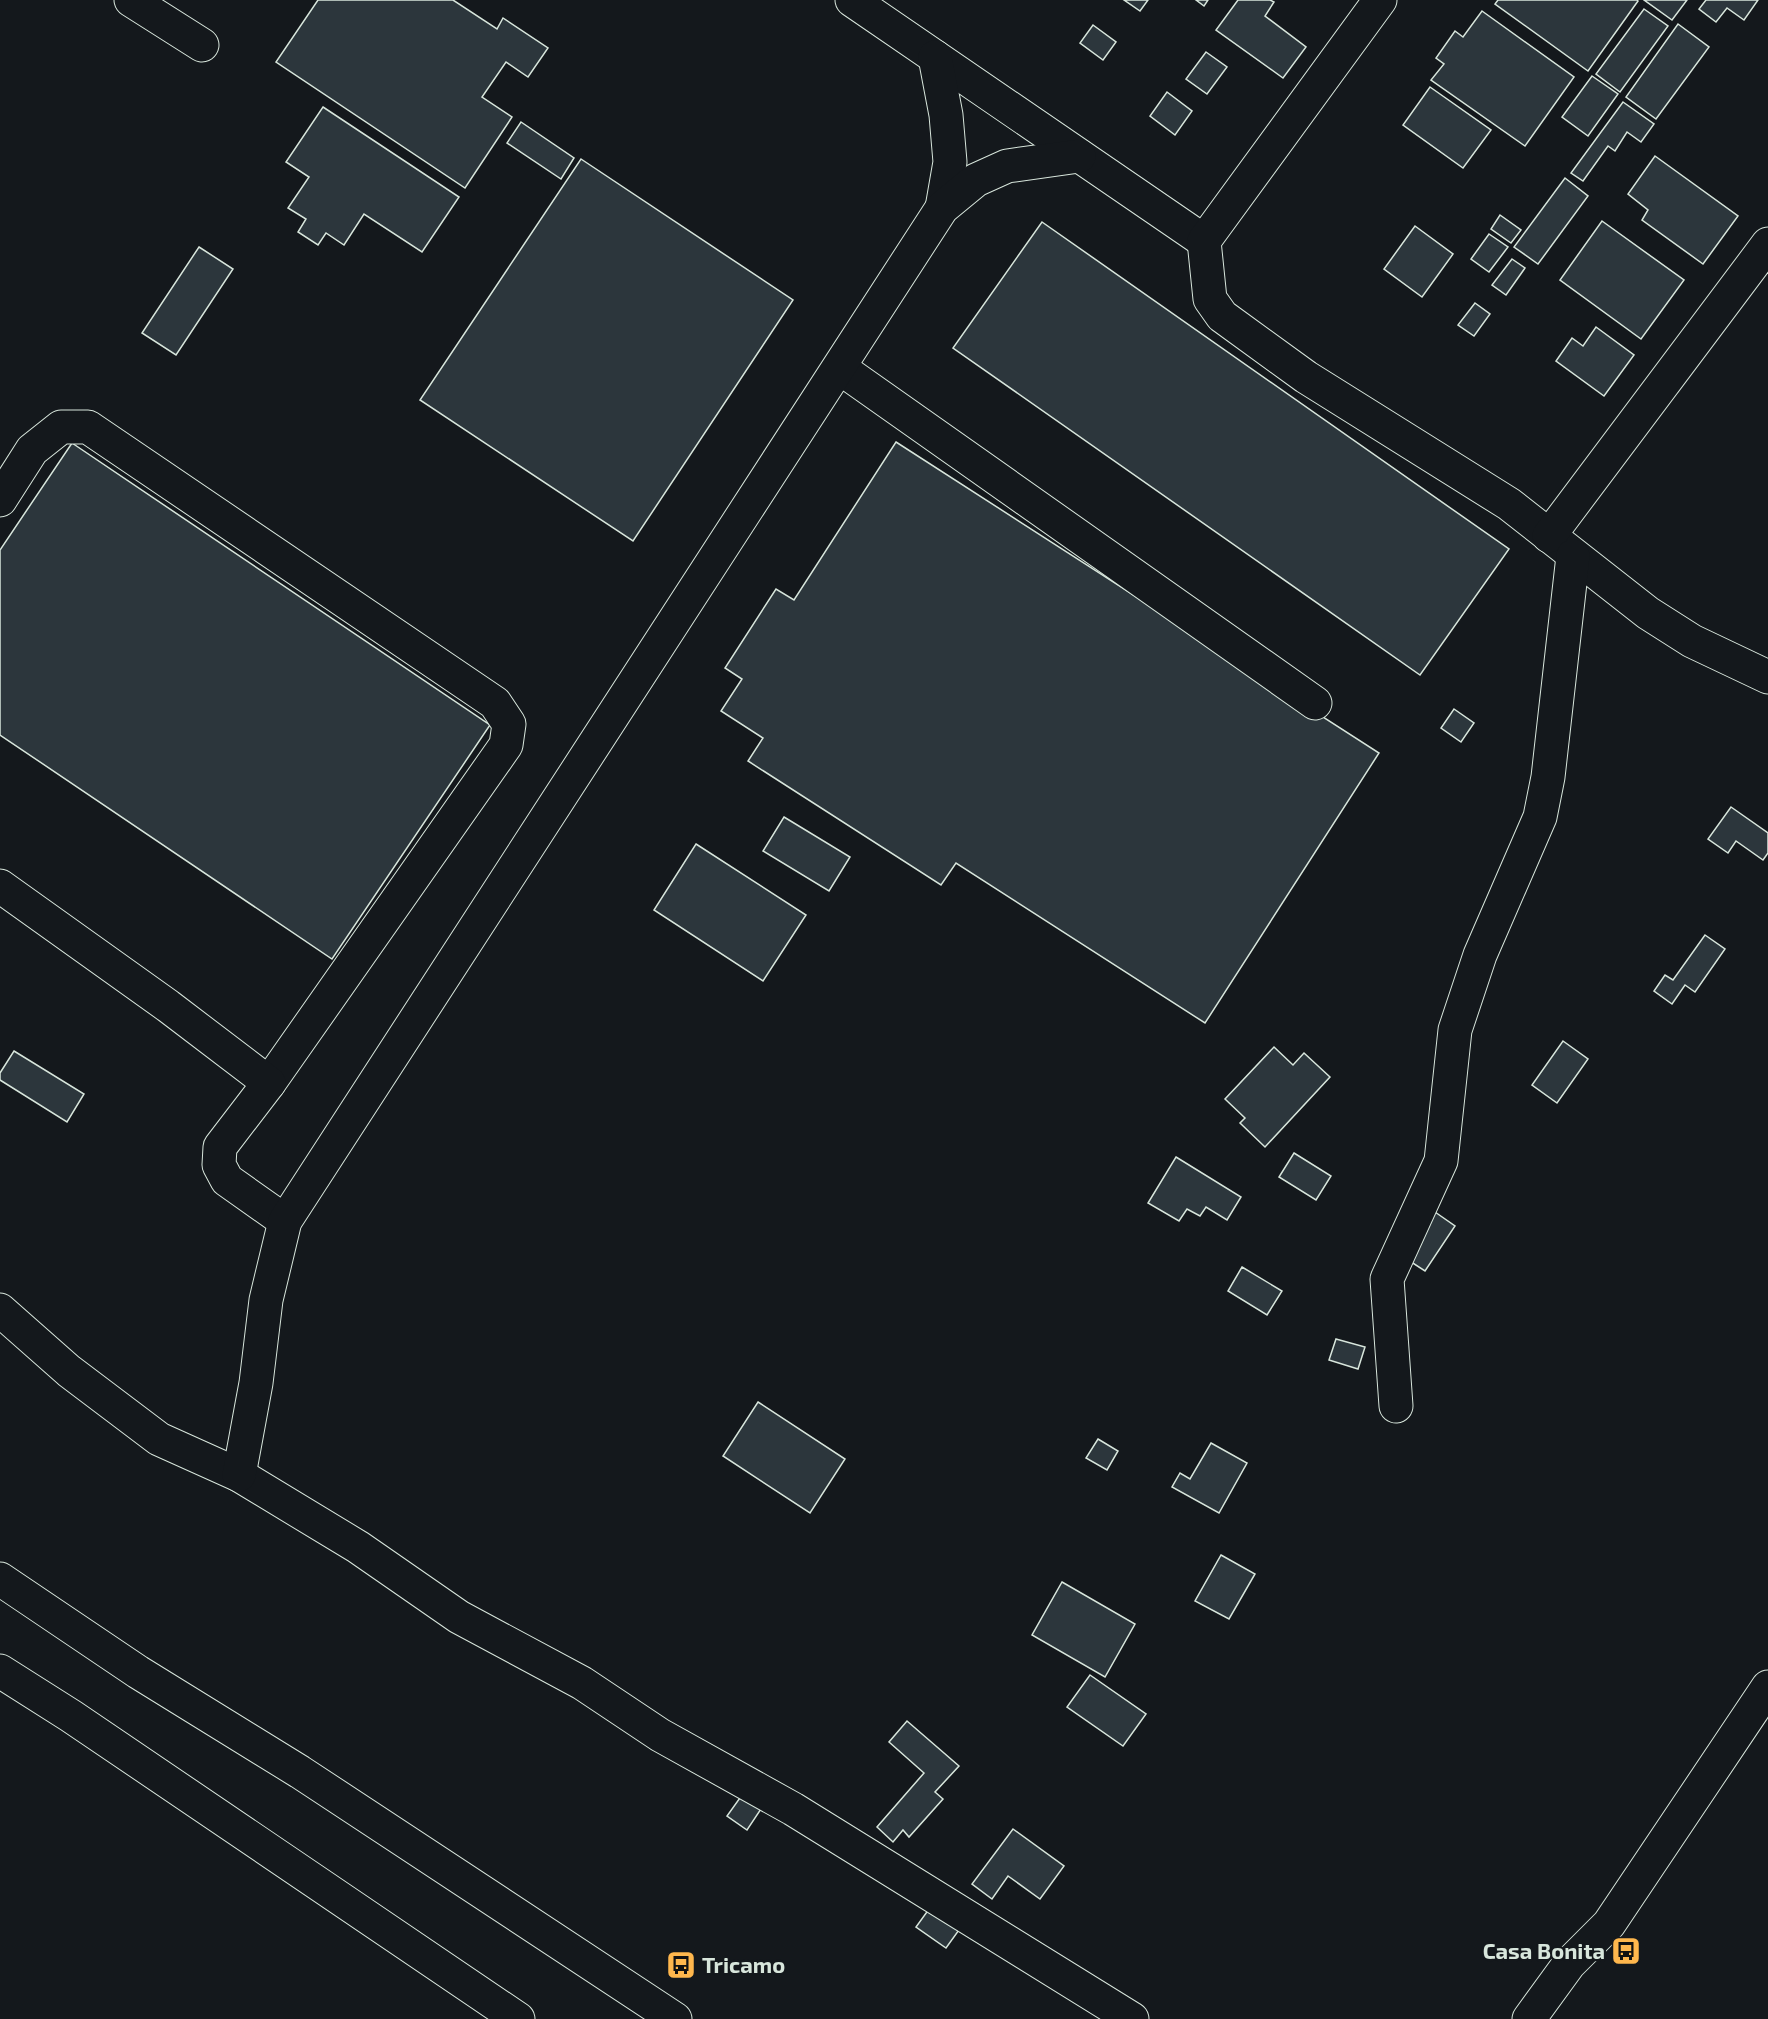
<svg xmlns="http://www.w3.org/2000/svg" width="1768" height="2019" viewBox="0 0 1768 2019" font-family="'Exo 2',sans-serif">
<rect width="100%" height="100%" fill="#14181c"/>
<g fill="#2c363c" stroke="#d8e6dc" stroke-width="1.5">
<polygon points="318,0 453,0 497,29 503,18 548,48 528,77 506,62 482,97 512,117 465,188 276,62"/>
<polygon points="1124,0 1148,0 1140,11"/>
<polygon points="1196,0 1208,0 1204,6"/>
<polygon points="1238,0 1270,0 1274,2 1265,16 1306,47 1283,78 1216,30"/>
<polygon points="1498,0 1637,0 1638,1 1588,71 1495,4"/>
<polygon points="1644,0 1687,0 1672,20"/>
<polygon points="1706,0 1758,0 1744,20 1727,8 1716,22 1699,9"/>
<polygon points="1644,9 1668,26 1620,92 1596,74"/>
<polygon points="1482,11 1574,77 1525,146 1431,80 1444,64 1436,58 1455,31 1463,37"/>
<polygon points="1678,24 1709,47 1656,119 1626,97"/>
<polygon points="1093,25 1116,42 1103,60 1080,43"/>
<polygon points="1206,52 1227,67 1207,94 1186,79"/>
<polygon points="1592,76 1618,94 1588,136 1562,117"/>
<polygon points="1430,87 1491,130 1463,168 1403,125"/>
<polygon points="1167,92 1192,111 1175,135 1150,116"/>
<polygon points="1623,102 1654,124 1641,142 1627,132 1615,151 1608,146 1583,181 1571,173"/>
<polygon points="323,107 459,197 422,252 364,214 344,245 326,233 318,245 298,232 306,219 288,208 309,177 286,162"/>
<polygon points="521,122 574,158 561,179 507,143"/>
<polygon points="1655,156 1738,216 1703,264 1642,220 1648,210 1628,194"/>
<polygon points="581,159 793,300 633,541 420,400"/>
<polygon points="1565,178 1588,196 1538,264 1514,247"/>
<polygon points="1500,215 1521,230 1511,243 1491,229"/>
<polygon points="1602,221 1684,280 1641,339 1560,280"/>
<polygon points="1042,222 1509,549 1420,675 953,348"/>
<polygon points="1415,226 1453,254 1422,297 1384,269"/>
<polygon points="1489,234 1508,247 1489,272 1471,259"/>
<polygon points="199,247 233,269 176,355 142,333"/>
<polygon points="1512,259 1525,268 1506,295 1492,285"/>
<polygon points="1475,303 1490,314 1474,336 1458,325"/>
<polygon points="1596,327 1634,355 1604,396 1556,361 1572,338 1583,346"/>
<polygon points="896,442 1379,753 1205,1023 956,863 941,885 748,761 763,738 721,711 742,679 725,668 776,589 794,600"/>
<polygon points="72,443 490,725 332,959 0,735 0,550"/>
<polygon points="1454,709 1474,723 1461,742 1441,728"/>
<polygon points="1731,807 1768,833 1768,853 1763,860 1736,841 1728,853 1708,839"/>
<polygon points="784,817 850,857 829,891 763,851"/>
<polygon points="696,844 806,915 763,981 654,910"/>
<polygon points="1705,935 1725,949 1695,992 1685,985 1672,1004 1654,991 1665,975 1673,980"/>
<polygon points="1563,1041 1588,1059 1557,1103 1532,1085"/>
<polygon points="1274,1047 1293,1065 1304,1053 1330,1077 1265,1147 1240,1123 1245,1118 1225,1099"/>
<polygon points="14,1051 84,1094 67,1122 0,1080 0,1073"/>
<polygon points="1294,1153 1331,1176 1316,1200 1279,1177"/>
<polygon points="1176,1157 1241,1197 1227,1220 1206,1207 1200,1216 1187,1209 1179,1221 1148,1203"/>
<polygon points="1435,1212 1455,1226 1425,1271 1405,1258"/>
<polygon points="1242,1267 1282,1291 1267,1315 1228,1291"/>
<polygon points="1336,1339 1365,1347 1358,1369 1329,1360"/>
<polygon points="758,1402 845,1459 810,1513 723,1456"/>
<polygon points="1098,1439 1118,1451 1107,1470 1086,1458"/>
<polygon points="1211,1443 1247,1463 1219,1513 1172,1487 1180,1473 1190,1479"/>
<polygon points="1221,1555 1255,1574 1229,1619 1195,1601"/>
<polygon points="1062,1582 1135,1624 1105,1677 1032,1635"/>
<polygon points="1090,1675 1146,1714 1123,1746 1067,1707"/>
<polygon points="907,1721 959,1766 935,1792 943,1799 909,1837 903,1830 893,1842 877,1827 924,1773 889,1742"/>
<polygon points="742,1795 761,1809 747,1830 727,1816"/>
<polygon points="1013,1829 1064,1866 1040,1899 1008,1876 992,1899 972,1884"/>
<polygon points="929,1909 959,1930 946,1948 916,1927"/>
</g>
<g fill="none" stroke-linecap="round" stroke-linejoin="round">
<g stroke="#d8e6dc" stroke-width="35">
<g id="minor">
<polyline points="131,0 202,45"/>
<polyline points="852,0 1204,241"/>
<polyline points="1380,0 1204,241 1210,299 1222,316 1306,377 1509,504 1648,613 1692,641 1768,677"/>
<polyline points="935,57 946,115 950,162 942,208"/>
<polyline points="840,368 1315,703"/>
<polyline points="0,500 32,450 61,427 88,427 495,703 509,724 506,745 269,1083"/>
<polyline points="1549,536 1768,244"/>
<polyline points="0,886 168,1006 269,1083 220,1147 219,1165 227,1180 285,1221"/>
<polyline points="0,1310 69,1371 159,1439 239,1475 358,1547 459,1617 582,1683 660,1735 793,1809 1132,2019"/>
<polyline points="1396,1406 1387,1279 1441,1161 1455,1030 1480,955 1540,817 1548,777 1573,556"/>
<polyline points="239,1475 256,1383 266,1300 285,1221 942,208 976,180 1007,166 1079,156"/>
<polyline points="1529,2019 1569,1964 1609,1924 1768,1687"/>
</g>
</g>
<g stroke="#d8e6dc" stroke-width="35">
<g id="highway">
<polyline points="0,1579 138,1672 300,1772 675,2019"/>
<polyline points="0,1671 71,1716 518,2019"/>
</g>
</g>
<use href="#minor" stroke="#14181c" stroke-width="33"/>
<use href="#highway" stroke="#14181c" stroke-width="33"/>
</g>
<defs>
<g id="bus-square" transform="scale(1.5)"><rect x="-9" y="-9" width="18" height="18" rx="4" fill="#ffb74d" stroke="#14181c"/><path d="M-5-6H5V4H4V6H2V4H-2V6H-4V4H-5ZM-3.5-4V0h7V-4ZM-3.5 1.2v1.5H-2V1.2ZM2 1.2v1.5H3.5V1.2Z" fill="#111"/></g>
</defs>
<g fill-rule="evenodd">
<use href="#bus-square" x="1626" y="1951"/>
<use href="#bus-square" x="681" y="1965"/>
</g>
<g text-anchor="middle" stroke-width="4.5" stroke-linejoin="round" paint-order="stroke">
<g font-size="22" font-weight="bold" fill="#d8e6dc" stroke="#14181c" text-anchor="end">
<text x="1605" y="1959">Casa Bonita</text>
<text x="702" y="1973" text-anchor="start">Tricamo</text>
</g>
</g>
</svg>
